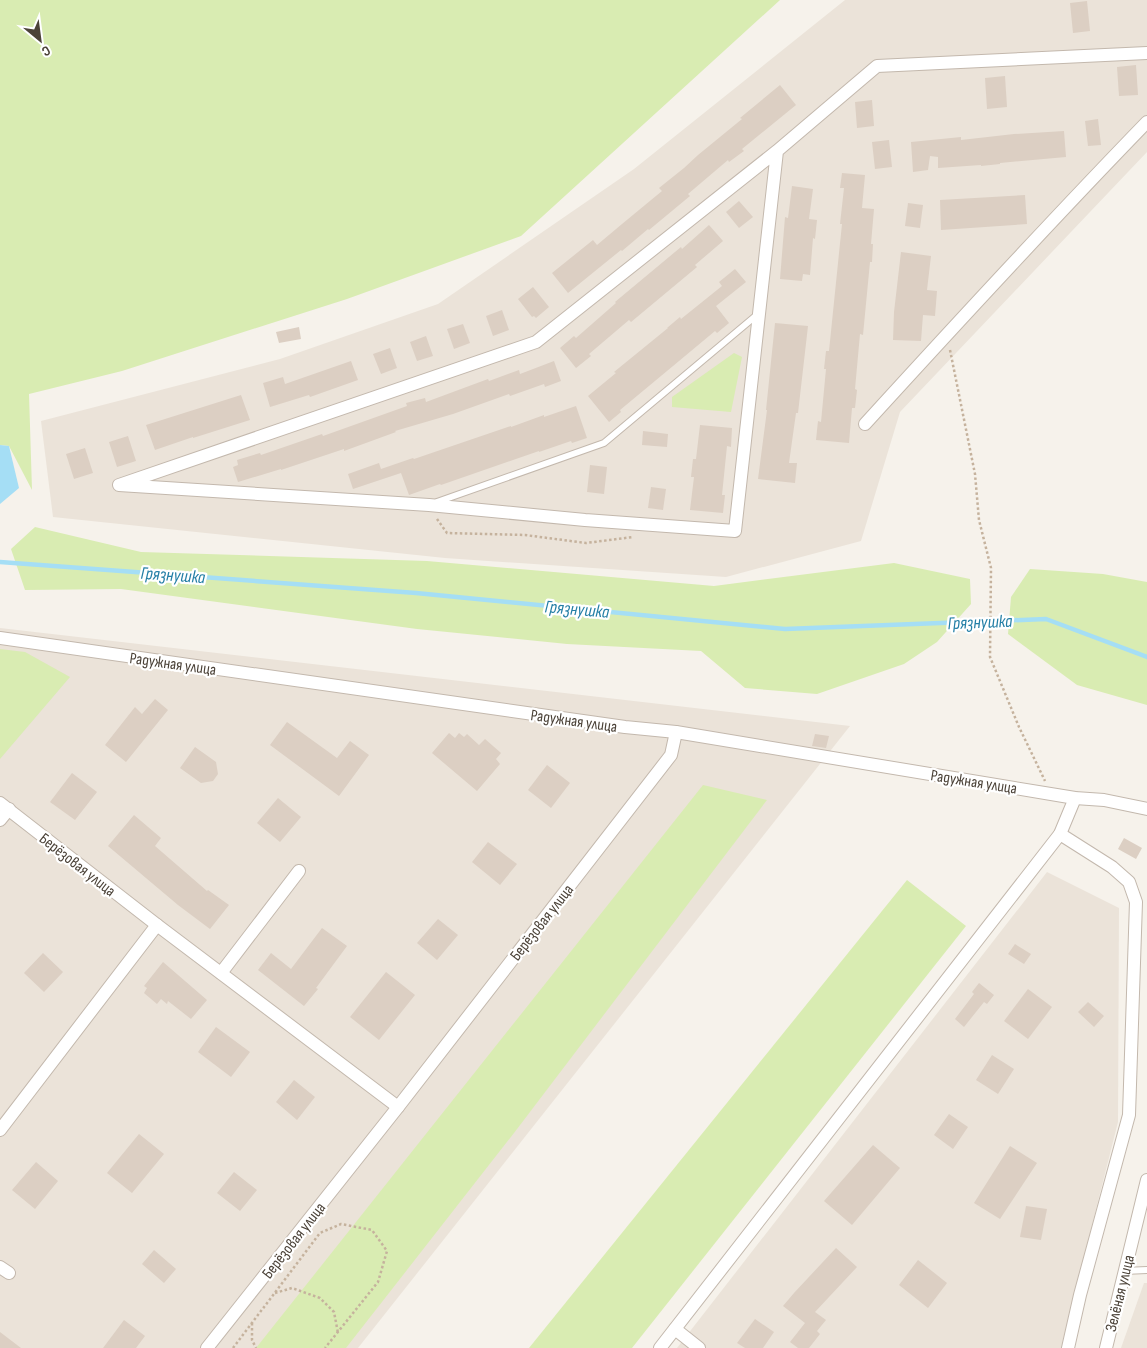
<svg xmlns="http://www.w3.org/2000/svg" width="1147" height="1348" viewBox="0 0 1147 1348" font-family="'Sofia Sans Condensed',sans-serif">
<rect width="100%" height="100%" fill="#f6f2eb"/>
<g fill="#ebe3d9">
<polygon points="845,0 1147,0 1147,152 900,412 861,541 726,577 445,558 53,517 41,421 280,359 438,304 634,169"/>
<polygon points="0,628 850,726 358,1348 0,1348"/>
<polygon points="1047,872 1119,908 1118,1122 1061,1348 677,1348"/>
<polygon points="1144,1283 1147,1283 1147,1348 1121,1348"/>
</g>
<g fill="#d9ecb2">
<polygon points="0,0 780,0 521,236 347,299 122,371 29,394 32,490 9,446 0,445"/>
<polygon points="734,353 742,357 731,412 672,407 672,397"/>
<polygon points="35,527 141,552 427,561 714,586 894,563 970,579 971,604 937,642 904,664 817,694 745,688 701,651 567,644 417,629 121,589 25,590 11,549"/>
<polygon points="1030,569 1103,574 1147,582 1147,705 1077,685 1008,634 1011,597"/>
<polygon points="0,649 25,652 70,677 0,759"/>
<polygon points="703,785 767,800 514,1133 346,1348 256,1348"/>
<polygon points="907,880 966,926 632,1348 529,1348"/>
</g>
<polygon fill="#a5def5" points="0,445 9,446 19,488 0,504"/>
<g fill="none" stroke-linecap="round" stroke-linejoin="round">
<polyline stroke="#a5def5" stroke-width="4.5" points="0,562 416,593 785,629 1046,619 1147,657"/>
</g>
<g fill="#dccfc3">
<polygon points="1087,1 1090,31 1073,33 1070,3"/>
<polygon points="1136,65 1138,95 1119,96 1117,67"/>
<polygon points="1005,76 1007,107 987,109 985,78"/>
<polygon points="780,85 796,105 742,149 744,151 729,162 728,160 688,194 690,196 649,230 648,229 622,251 621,250 568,293 552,273 593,240 597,245 622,224 662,191 659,188 684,168 698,155 742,119 740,118"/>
<polygon points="872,100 874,126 857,128 855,102"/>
<polygon points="1098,119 1101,145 1088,146 1085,121"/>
<polygon points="1064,131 1066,157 1000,163 1000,164 981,166 981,165 938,168 938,157 930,156 928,170 913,172 911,142 961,137 961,140 1014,134"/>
<polygon points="889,140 892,167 875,169 872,142"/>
<polygon points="842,173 865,175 862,208 874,209 871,244 873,244 872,262 870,262 863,335 860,334 855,389 857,390 855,408 852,408 849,443 816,440 818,421 821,422 826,369 824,369 826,351 829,351 842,224 840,224 844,188 840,188"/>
<polygon points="792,186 813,189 809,219 817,220 815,239 813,238 810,275 803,274 802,281 780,279 785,217 788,218"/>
<polygon points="1025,195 1027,224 941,230 940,200"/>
<polygon points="739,201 753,217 739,228 726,212"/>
<polygon points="908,203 923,205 920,228 905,226"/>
<polygon points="709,225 723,241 695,265 697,267 631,322 629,320 589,354 591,356 576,368 560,348 574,336 576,338 616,303 615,302 681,247 682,249"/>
<polygon points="901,252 931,256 927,290 937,291 935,316 923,315 921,341 893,340 894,312"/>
<polygon points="735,269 746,282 716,306 729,323 717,333 715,331 673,366 620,410 621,412 609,422 588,396 616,373 614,372 668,328 667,328 680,317 681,319 722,286 719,282"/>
<polygon points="533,287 549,307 536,318 534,316 532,317 518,299"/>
<polygon points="502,310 509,330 493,336 486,316"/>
<polygon points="775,323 808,326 798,413 796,413 789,463 797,463 795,483 758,479 767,410 766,410"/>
<polygon points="463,324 470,343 454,349 447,329"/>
<polygon points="299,327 301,339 279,343 276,332"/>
<polygon points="426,336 433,356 417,361 410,342"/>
<polygon points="390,348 397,368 381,374 373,354"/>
<polygon points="351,361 358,380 310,397 309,395 270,407 263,383 283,377 285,384"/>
<polygon points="554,361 561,381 545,387 544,384 510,396 509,394 453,414 395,431 396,432 344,451 344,449 281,470 281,469 238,482 233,467 238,465 237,460 260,453 261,455 322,434 323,436 407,406 406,403 425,398 426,402 488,379 489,381 519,370 520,374"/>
<polygon points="241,395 250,420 193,438 193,437 155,450 146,425"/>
<polygon points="576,406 587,438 572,443 571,441 539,452 539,451 441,485 440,484 409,495 401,473 353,489 348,474 379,463 381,469 413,458 414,459 511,426 511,427 544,415 544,417"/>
<polygon points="700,425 732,428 731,447 727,446 722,495 725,495 723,513 690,510 694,477 691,477 693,459 696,459"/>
<polygon points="643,431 668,434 667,447 642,445"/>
<polygon points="128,436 136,461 117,467 109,442"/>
<polygon points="85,448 93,473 74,479 66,454"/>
<polygon points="590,465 607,467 604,494 587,492"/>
<polygon points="651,487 666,489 663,510 648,508"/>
<polygon points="155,699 168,710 126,762 105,745 135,707 142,714"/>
<polygon points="287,722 337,758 350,741 369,755 339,796 270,745"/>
<polygon points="449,733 455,738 459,733 464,737 467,734 479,745 485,739 501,753 496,759 500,764 477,791 432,753"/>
<polygon points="815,734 829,736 826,748 812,746"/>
<polygon points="195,747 216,762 218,774 213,781 201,783 180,768"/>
<polygon points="547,765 570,783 551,808 528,790"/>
<polygon points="72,773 97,792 75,820 50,802"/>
<polygon points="278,798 301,817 280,842 257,823"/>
<polygon points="134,815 161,838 155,846 207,891 208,890 229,905 210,929 178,905 108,846"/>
<polygon points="1124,838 1142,848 1136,859 1118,849"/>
<polygon points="488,842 517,864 500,885 472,862"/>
<polygon points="438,919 458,935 437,960 417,943"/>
<polygon points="322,928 347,946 316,988 318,989 304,1006 258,970 271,953 291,969"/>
<polygon points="1015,944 1031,954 1024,964 1008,954"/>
<polygon points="43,953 63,972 44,992 24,973"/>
<polygon points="163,962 207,1000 191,1019 168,1001 167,1004 161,999 157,1004 144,993 147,988 144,986"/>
<polygon points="386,972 415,995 379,1040 350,1017"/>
<polygon points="979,983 994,995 987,1004 984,1002 964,1027 955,1019 974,994 972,992"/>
<polygon points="1028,989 1052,1007 1028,1039 1004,1021"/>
<polygon points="1088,1002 1104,1016 1094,1027 1078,1012"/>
<polygon points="216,1027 250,1052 231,1077 198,1052"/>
<polygon points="992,1055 1014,1069 998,1094 976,1080"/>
<polygon points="294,1080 315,1097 297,1120 276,1102"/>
<polygon points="949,1114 968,1127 953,1149 934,1135"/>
<polygon points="139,1134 164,1154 132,1193 107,1173"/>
<polygon points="873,1145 900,1168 852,1225 824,1201"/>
<polygon points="1010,1146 1037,1163 1000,1219 974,1203"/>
<polygon points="36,1162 58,1181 35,1209 12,1190"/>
<polygon points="234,1172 257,1190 240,1211 217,1193"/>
<polygon points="1026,1206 1047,1209 1041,1240 1020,1237"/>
<polygon points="836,1248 857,1267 815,1312 826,1320 817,1331 820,1334 809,1348 798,1348 790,1342 805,1323 783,1306 794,1293"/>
<polygon points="154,1250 176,1269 164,1283 142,1264"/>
<polygon points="918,1260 947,1283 928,1308 899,1285"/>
<polygon points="755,1319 774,1332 763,1348 745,1348 737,1343"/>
<polygon points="124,1320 145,1336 136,1348 103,1348"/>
<polygon points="0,1332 21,1348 0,1348"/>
</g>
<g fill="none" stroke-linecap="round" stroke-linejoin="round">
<g stroke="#c3b8ad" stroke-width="8">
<g id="lane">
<polyline points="437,502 604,443 758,314"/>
<polyline points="1124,1271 1147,1270"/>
</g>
</g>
<g stroke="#c3b8ad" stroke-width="14">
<g id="street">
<polyline points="777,151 735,531 585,520 429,505 119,485 536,342 777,151 877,66 1147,53"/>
<path d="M865 424C958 322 1051 221 1147 122"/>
<polyline points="0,638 625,727 676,732 1075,798 1104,800 1147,809"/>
<polyline points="0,803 157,925 398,1107"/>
<polyline points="0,820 9,809"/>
<polyline points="1060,834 1112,867 1129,882 1136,902 1129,1115 1080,1295 1068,1348"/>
<polyline points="221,973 299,871"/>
<polyline points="0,1130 157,925"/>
<polyline points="0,1267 9,1273"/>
<polyline points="675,1329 699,1348"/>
<polyline points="207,1348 398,1107 671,755 676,732"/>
<polyline points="660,1348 1060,834 1075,798"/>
<polyline points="1106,1348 1147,1180"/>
</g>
</g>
<g stroke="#c5b29d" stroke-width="2.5" stroke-dasharray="2.5 2.5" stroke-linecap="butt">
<polyline points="950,350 975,474 979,520 991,568 990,657 1019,727 1045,781"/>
<polyline points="437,519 447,533 525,535 586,543 633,537"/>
<polyline points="275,1293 292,1288 320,1298 334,1312 338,1333"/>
<polyline points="252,1323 252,1340 256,1348"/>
<polyline points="233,1348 320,1233 341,1224 372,1230 387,1251 378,1282 325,1348"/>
</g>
<use href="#lane" stroke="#fff" stroke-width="6"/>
<use href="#street" stroke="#fff" stroke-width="12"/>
</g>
<g text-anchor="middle" stroke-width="4.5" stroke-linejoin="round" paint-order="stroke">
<g font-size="16" fill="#4b4238" stroke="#fff">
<text transform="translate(173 663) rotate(8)" y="6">Радужная улица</text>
<text transform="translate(574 720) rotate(8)" y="6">Радужная улица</text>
<text transform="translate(974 781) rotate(9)" y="6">Радужная улица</text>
<text transform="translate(78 864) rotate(38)" y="6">Берёзовая улица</text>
<text transform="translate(541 922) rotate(-52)" y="6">Берёзовая улица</text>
<text transform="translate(293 1240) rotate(-52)" y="6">Берёзовая улица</text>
<text transform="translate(1119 1293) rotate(-76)" y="6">Зелёная улица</text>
</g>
<g font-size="18" font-style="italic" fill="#257fa6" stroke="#fff">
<text transform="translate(173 575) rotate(4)" y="6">Грязнушка</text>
<text transform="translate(577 609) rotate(5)" y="6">Грязнушка</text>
<text transform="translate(980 622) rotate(-2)" y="6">Грязнушка</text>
</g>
</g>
<g transform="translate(40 40) rotate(151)" stroke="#ffffff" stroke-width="4" paint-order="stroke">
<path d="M0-4L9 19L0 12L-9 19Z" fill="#4b4238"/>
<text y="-8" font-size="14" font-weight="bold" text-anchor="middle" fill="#4b4238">С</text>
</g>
</svg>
